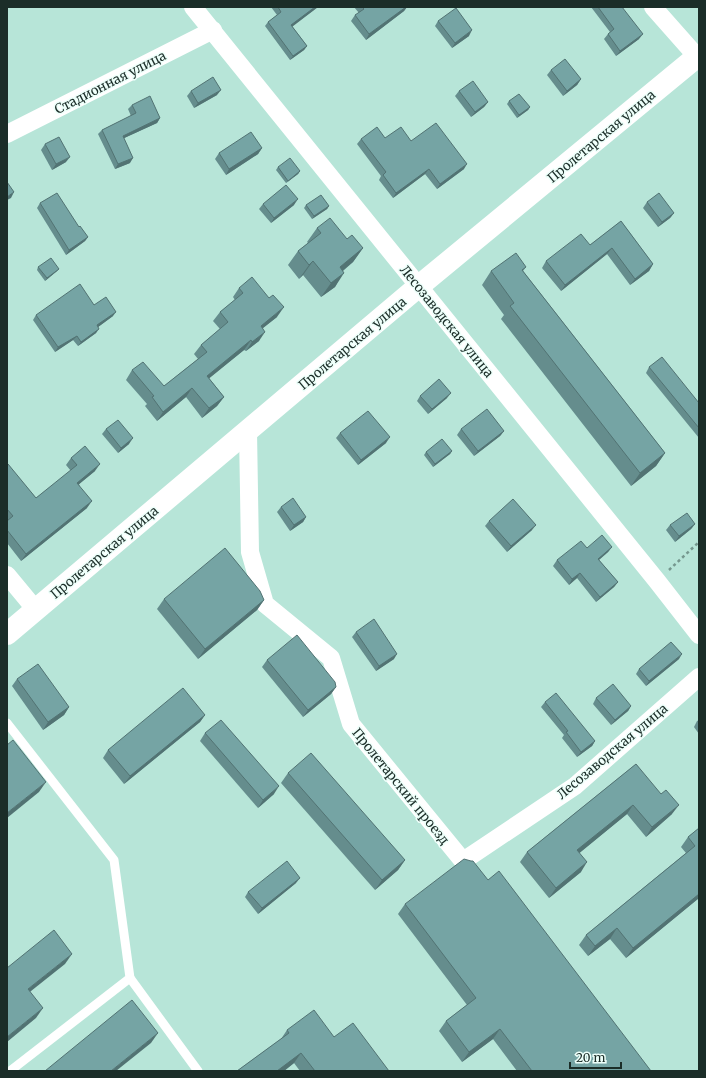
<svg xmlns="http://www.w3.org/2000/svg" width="706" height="1078" viewBox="0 0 706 1078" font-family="Merriweather,serif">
<rect width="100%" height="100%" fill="#b7e5d8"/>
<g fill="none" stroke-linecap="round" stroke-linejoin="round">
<polyline stroke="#75978e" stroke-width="2.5" stroke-dasharray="3 3" stroke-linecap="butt" points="669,570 699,542"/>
<g stroke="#fff" stroke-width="9">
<polyline points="7,723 114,860 130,978 10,1071"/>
<polyline points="130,978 198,1071"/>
</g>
<g stroke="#fff" stroke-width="18">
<polyline points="193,7 657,581 699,635"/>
<polyline points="653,7 699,59"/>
<polyline points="7,134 213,30"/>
<polyline points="248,431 250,552 265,604 331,658 351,724 463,861 575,786 699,677"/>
<polyline points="7,575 36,610"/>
</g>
<polyline stroke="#fff" stroke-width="22" points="7,634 419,286 699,55"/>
</g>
<g fill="#658d8d">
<polygon points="271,7 318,7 292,26 307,46 304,50 290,60 265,26 268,22 277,15"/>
<polygon points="354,7 407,7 404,11 366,40 351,21 355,15 359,13"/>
<polygon points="591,7 622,7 639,39 616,56 604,39 608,34 610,32"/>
<polygon points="438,21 469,36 452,48 435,26"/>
<polygon points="551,70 581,79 577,85 563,96 547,75"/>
<polygon points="191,91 217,95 194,108 187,96"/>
<polygon points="459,91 488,102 484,107 471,117 455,96"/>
<polygon points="509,101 530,107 528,110 517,118 507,104"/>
<polygon points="132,105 160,118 157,123 124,138 130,163 115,169 98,134 102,130 131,116 128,109"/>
<polygon points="385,138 411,141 464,169 437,189 425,174 393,198 379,180 381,176 357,144 361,139"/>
<polygon points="45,144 66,162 52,170 41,150"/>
<polygon points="262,148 258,154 226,175 215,159 219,153"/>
<polygon points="278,167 300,171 298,174 286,183 276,170"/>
<polygon points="647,202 674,213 670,218 658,227 643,208"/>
<polygon points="40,203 88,237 85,241 66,255 37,208"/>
<polygon points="263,204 294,205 271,223 259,209"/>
<polygon points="306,205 329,206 327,209 312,219 304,208"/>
<polygon points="621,221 653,264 649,271 630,285 607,254 561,291 542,268 546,261 590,245"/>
<polygon points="317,228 347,239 363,248 353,262 343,271 335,287 321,297 303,275 299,279 288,265 298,251 308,243 307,242"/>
<polygon points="38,267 59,269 57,271 45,281 37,270"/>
<polygon points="526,267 523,271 665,453 656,466 631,486 501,319 504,315 482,285 491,271"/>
<polygon points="239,288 277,317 263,328 259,341 246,351 244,350 209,378 224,397 217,406 202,418 186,397 157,421 145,406 147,404 126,380 132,370 164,386 198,359 194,354 201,345 220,329 213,321 220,312 235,300 233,297"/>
<polygon points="94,305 113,316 98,327 96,333 78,346 73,340 55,352 33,320 36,315"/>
<polygon points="649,367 699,403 699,438 646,373"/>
<polygon points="420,396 447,398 428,414 417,401"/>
<polygon points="106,429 129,444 118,453 102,434"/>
<polygon points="461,429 504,431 500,436 474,456 457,435"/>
<polygon points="340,433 386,443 358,465 336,438"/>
<polygon points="452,451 450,454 433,467 424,455 426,452"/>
<polygon points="71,458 95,471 79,484 87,508 21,561 7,543 7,464 36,498 71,471 66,465"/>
<polygon points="281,507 306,517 303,522 290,531 277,512"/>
<polygon points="489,521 532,530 507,552 485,526"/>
<polygon points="695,524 691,529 675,542 666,530 670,525"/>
<polygon points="612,547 608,552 599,560 618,582 614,587 596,602 577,578 569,585 553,566 557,560 587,548"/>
<polygon points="164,599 264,600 257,610 198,659 157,609"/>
<polygon points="356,632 394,659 376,671 352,637"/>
<polygon points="679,659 646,686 636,674 639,669"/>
<polygon points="267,660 336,687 331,694 303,717 262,667"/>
<polygon points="17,679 69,707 64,715 43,730 12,686"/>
<polygon points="596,698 631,706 628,711 611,725 593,704"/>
<polygon points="545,702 595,741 592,746 577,757 562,738 564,735 541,707"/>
<polygon points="205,715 200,722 124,784 103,758 108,750"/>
<polygon points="699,720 699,734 694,727 697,721"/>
<polygon points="205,733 274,794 258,808 200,741"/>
<polygon points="636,764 672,814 646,837 627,814 579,853 581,872 549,898 520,862 527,852"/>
<polygon points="288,773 405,860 398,870 375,890 281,783"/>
<polygon points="699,828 699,898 626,958 610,939 588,956 579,945 586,935 686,853 681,847 688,837"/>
<polygon points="488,880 651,1071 517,1071 493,1039 462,1062 439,1031 446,1021 467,1005 398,914 405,904"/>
<polygon points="296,883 258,914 245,897 248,892"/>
<polygon points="287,1030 334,1037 389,1071 300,1071 294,1063 284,1071 237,1071 281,1039"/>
</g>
<g fill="#527373">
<polygon points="315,7 318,7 288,30 291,25"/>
<polygon points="406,7 407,7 404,11 366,40 369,34"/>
<polygon points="472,30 469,36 452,48 455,43"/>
<polygon points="643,34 639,39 616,56 620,51"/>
<polygon points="307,46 304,50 290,60 293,56"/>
<polygon points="581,79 577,85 563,96 567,91"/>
<polygon points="221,90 217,95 194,108 198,103"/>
<polygon points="488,102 484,107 471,117 475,112"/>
<polygon points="530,107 528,110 517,118 519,115"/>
<polygon points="160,118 157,123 120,140 123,136"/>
<polygon points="262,148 258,154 226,175 229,169"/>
<polygon points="70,157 66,162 52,170 56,164"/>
<polygon points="133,158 130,163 115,169 118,164"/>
<polygon points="467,164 464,169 437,189 440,184"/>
<polygon points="429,169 425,174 393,198 396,193"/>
<polygon points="300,171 298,174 286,183 288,181"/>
<polygon points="14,192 11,198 7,200 7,197"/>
<polygon points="298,199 294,205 271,223 274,218"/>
<polygon points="329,206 327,209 312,219 314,216"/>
<polygon points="674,213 670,218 658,227 662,222"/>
<polygon points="88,237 85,241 66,255 69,250"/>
<polygon points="363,248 353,262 330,281 340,267"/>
<polygon points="612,248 607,254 561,291 565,285"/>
<polygon points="313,261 303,275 299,279 309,265"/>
<polygon points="653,264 649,271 630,285 635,279"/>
<polygon points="59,269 57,271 45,281 47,278"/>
<polygon points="344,273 335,287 321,297 331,283"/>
<polygon points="284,307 277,317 254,335 261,326"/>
<polygon points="116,312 113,316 94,330 97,325"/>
<polygon points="99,329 96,333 78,346 81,342"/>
<polygon points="265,332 259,341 246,351 252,342"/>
<polygon points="77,336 73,340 55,352 58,347"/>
<polygon points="251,340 244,350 201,385 207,376"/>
<polygon points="192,388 186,397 157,421 163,412"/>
<polygon points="451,393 447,398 428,414 432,409"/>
<polygon points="224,397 217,406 202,418 209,408"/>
<polygon points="504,431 500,436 474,456 478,451"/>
<polygon points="390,437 386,443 358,465 361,460"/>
<polygon points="133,438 129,444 118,453 121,448"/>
<polygon points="452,451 450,454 433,467 435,464"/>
<polygon points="665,453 656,466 631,486 640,473"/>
<polygon points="100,464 95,471 72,490 77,483"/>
<polygon points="92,501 87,508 21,561 26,554"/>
<polygon points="306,517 303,522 290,531 294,525"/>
<polygon points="695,524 691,529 675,542 679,536"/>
<polygon points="536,525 532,530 507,552 511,546"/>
<polygon points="612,547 608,552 594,564 598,559"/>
<polygon points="580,573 577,578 569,585 572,579"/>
<polygon points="618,582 614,587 596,602 600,597"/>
<polygon points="264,600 257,610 198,659 205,649"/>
<polygon points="397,654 394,659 376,671 379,666"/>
<polygon points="682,654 679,659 646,686 649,681"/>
<polygon points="336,687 331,694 303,717 308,710"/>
<polygon points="631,706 628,711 611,725 615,720"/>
<polygon points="69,707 64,715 43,730 48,722"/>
<polygon points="205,715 200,722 124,784 130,776"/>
<polygon points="595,741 592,746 577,757 581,752"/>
<polygon points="46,782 39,792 7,818 7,813"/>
<polygon points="279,786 274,794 258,808 263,800"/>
<polygon points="633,805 627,814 571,860 577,850"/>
<polygon points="679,805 672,814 646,837 652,827"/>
<polygon points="405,860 398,870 375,890 382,880"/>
<polygon points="587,862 581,872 549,898 556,888"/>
<polygon points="300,878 296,883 258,914 262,908"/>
<polygon points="699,894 699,898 626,958 633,948"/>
<polygon points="617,928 610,939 588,956 595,946"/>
<polygon points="72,954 65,964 21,999 28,989"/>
<polygon points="43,1008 36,1018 7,1042 7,1037"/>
<polygon points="500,1029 493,1039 462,1062 469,1052"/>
<polygon points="158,1033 151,1043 116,1071 111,1071"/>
<polygon points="301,1053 294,1063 284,1071 277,1071"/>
</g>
<g fill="#75a4a4" stroke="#527373">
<polygon points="278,7 315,7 291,25 307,46 293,56 268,22 281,12"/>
<polygon points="362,7 406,7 369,34 355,15 364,9"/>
<polygon points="598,7 622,7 643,34 620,51 608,34 614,29"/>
<polygon points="456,8 472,30 455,43 438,21"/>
<polygon points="565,59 581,79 567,91 551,70"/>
<polygon points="213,77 221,90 198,103 191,91"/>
<polygon points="473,81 488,102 475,112 459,91"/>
<polygon points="519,94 530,107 519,115 509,101"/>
<polygon points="150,96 160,118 123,136 133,158 118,164 102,130 136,113 132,105"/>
<polygon points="436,123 467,164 440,184 429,169 396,193 383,175 386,172 361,139 377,127 385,138 401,127 411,141"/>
<polygon points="251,132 262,148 229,169 219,153"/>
<polygon points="59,137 70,157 56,164 45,144"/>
<polygon points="290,158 300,171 288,181 278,167"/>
<polygon points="7,182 14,192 7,197"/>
<polygon points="286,185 298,199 274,218 263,204"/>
<polygon points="57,193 79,227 80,226 88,237 69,250 40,203"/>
<polygon points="659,193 674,213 662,222 647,202"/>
<polygon points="321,195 329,206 314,216 306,205"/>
<polygon points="330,218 347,239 352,235 363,248 340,267 344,273 331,283 313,261 309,265 298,251 321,233 317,228"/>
<polygon points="621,221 653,264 635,279 612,248 565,285 546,261 581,234 590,245"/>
<polygon points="516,253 526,267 522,270 665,453 640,473 510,306 514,303 491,271"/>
<polygon points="51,258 59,269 47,278 38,267"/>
<polygon points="252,277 269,298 273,295 284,307 261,326 265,332 252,342 251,340 207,376 224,397 209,408 192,388 163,412 152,397 154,396 132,370 143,362 164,386 207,352 201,345 228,322 220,312 243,293 239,288"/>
<polygon points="80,284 94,305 106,297 116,312 97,325 99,329 81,342 77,336 58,347 36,315"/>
<polygon points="662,357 699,403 699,428 649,367"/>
<polygon points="439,379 451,393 432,409 420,396"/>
<polygon points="487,409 504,431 478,451 461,429"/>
<polygon points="368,411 390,437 361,460 340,433"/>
<polygon points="118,420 133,438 121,448 106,429"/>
<polygon points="442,439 452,451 435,464 426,452"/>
<polygon points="85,446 100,464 77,483 92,501 26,554 7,530 7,521 13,516 7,509 7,464 8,464 36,498 77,465 71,458"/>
<polygon points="293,498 306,517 294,525 281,507"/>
<polygon points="513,499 536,525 511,546 489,521"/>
<polygon points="687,513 695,524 679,536 670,525"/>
<polygon points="602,535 612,547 598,559 618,582 600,597 580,573 572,579 557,560 581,541 587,548"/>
<polygon points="225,548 260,591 264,600 205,649 164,599"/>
<polygon points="374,619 397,654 379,666 356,632"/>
<polygon points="297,635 335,682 336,687 308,710 267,660"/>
<polygon points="671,642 682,654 649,681 639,669"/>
<polygon points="38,664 69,707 48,722 17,679"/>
<polygon points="613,684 631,706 615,720 596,698"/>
<polygon points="183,688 205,715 130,776 108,750"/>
<polygon points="556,693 595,741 581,752 566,732 568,731 545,702"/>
<polygon points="221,720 279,786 263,800 205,733"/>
<polygon points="13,740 46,782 7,813 7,745"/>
<polygon points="311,753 405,860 382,880 288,773"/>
<polygon points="636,764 661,794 666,790 679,805 652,827 633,805 577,850 587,862 556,888 527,852"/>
<polygon points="699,828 699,894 633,948 617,928 595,946 586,935 695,846 688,837"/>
<polygon points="464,859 471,861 473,861 488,880 499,871 651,1071 532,1071 500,1029 469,1052 446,1021 476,998 405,904"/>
<polygon points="287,861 300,878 262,908 248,892"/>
<polygon points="54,930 72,954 28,989 43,1008 7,1037 7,968"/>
<polygon points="132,1000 158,1033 111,1071 45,1071"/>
<polygon points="314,1010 334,1037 353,1023 389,1071 315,1071 301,1053 277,1071 237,1071 289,1033 287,1030"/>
</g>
<g text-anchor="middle" stroke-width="3" stroke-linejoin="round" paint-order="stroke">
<g font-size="13" fill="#1b2d28" stroke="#edfffa">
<text transform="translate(110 82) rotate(-27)" y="5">Стадионная улица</text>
<text transform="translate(601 136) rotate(-40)" y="5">Пролетарская улица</text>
<text transform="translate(447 321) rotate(51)" y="5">Лесозаводская улица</text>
<text transform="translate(352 343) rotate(-40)" y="5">Пролетарская улица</text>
<text transform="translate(104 552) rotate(-40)" y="5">Пролетарская улица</text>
<text transform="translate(612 751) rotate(-40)" y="5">Лесозаводская улица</text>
<text transform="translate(401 786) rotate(51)" y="5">Пролетарский проезд</text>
</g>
</g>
<rect width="706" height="1078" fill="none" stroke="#1b2d28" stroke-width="16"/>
<path d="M570 1062v6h51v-6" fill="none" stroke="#1b2d28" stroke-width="2"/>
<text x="576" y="1062" font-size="12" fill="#1b2d28" stroke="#edfffa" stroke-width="3" paint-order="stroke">20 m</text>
</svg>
